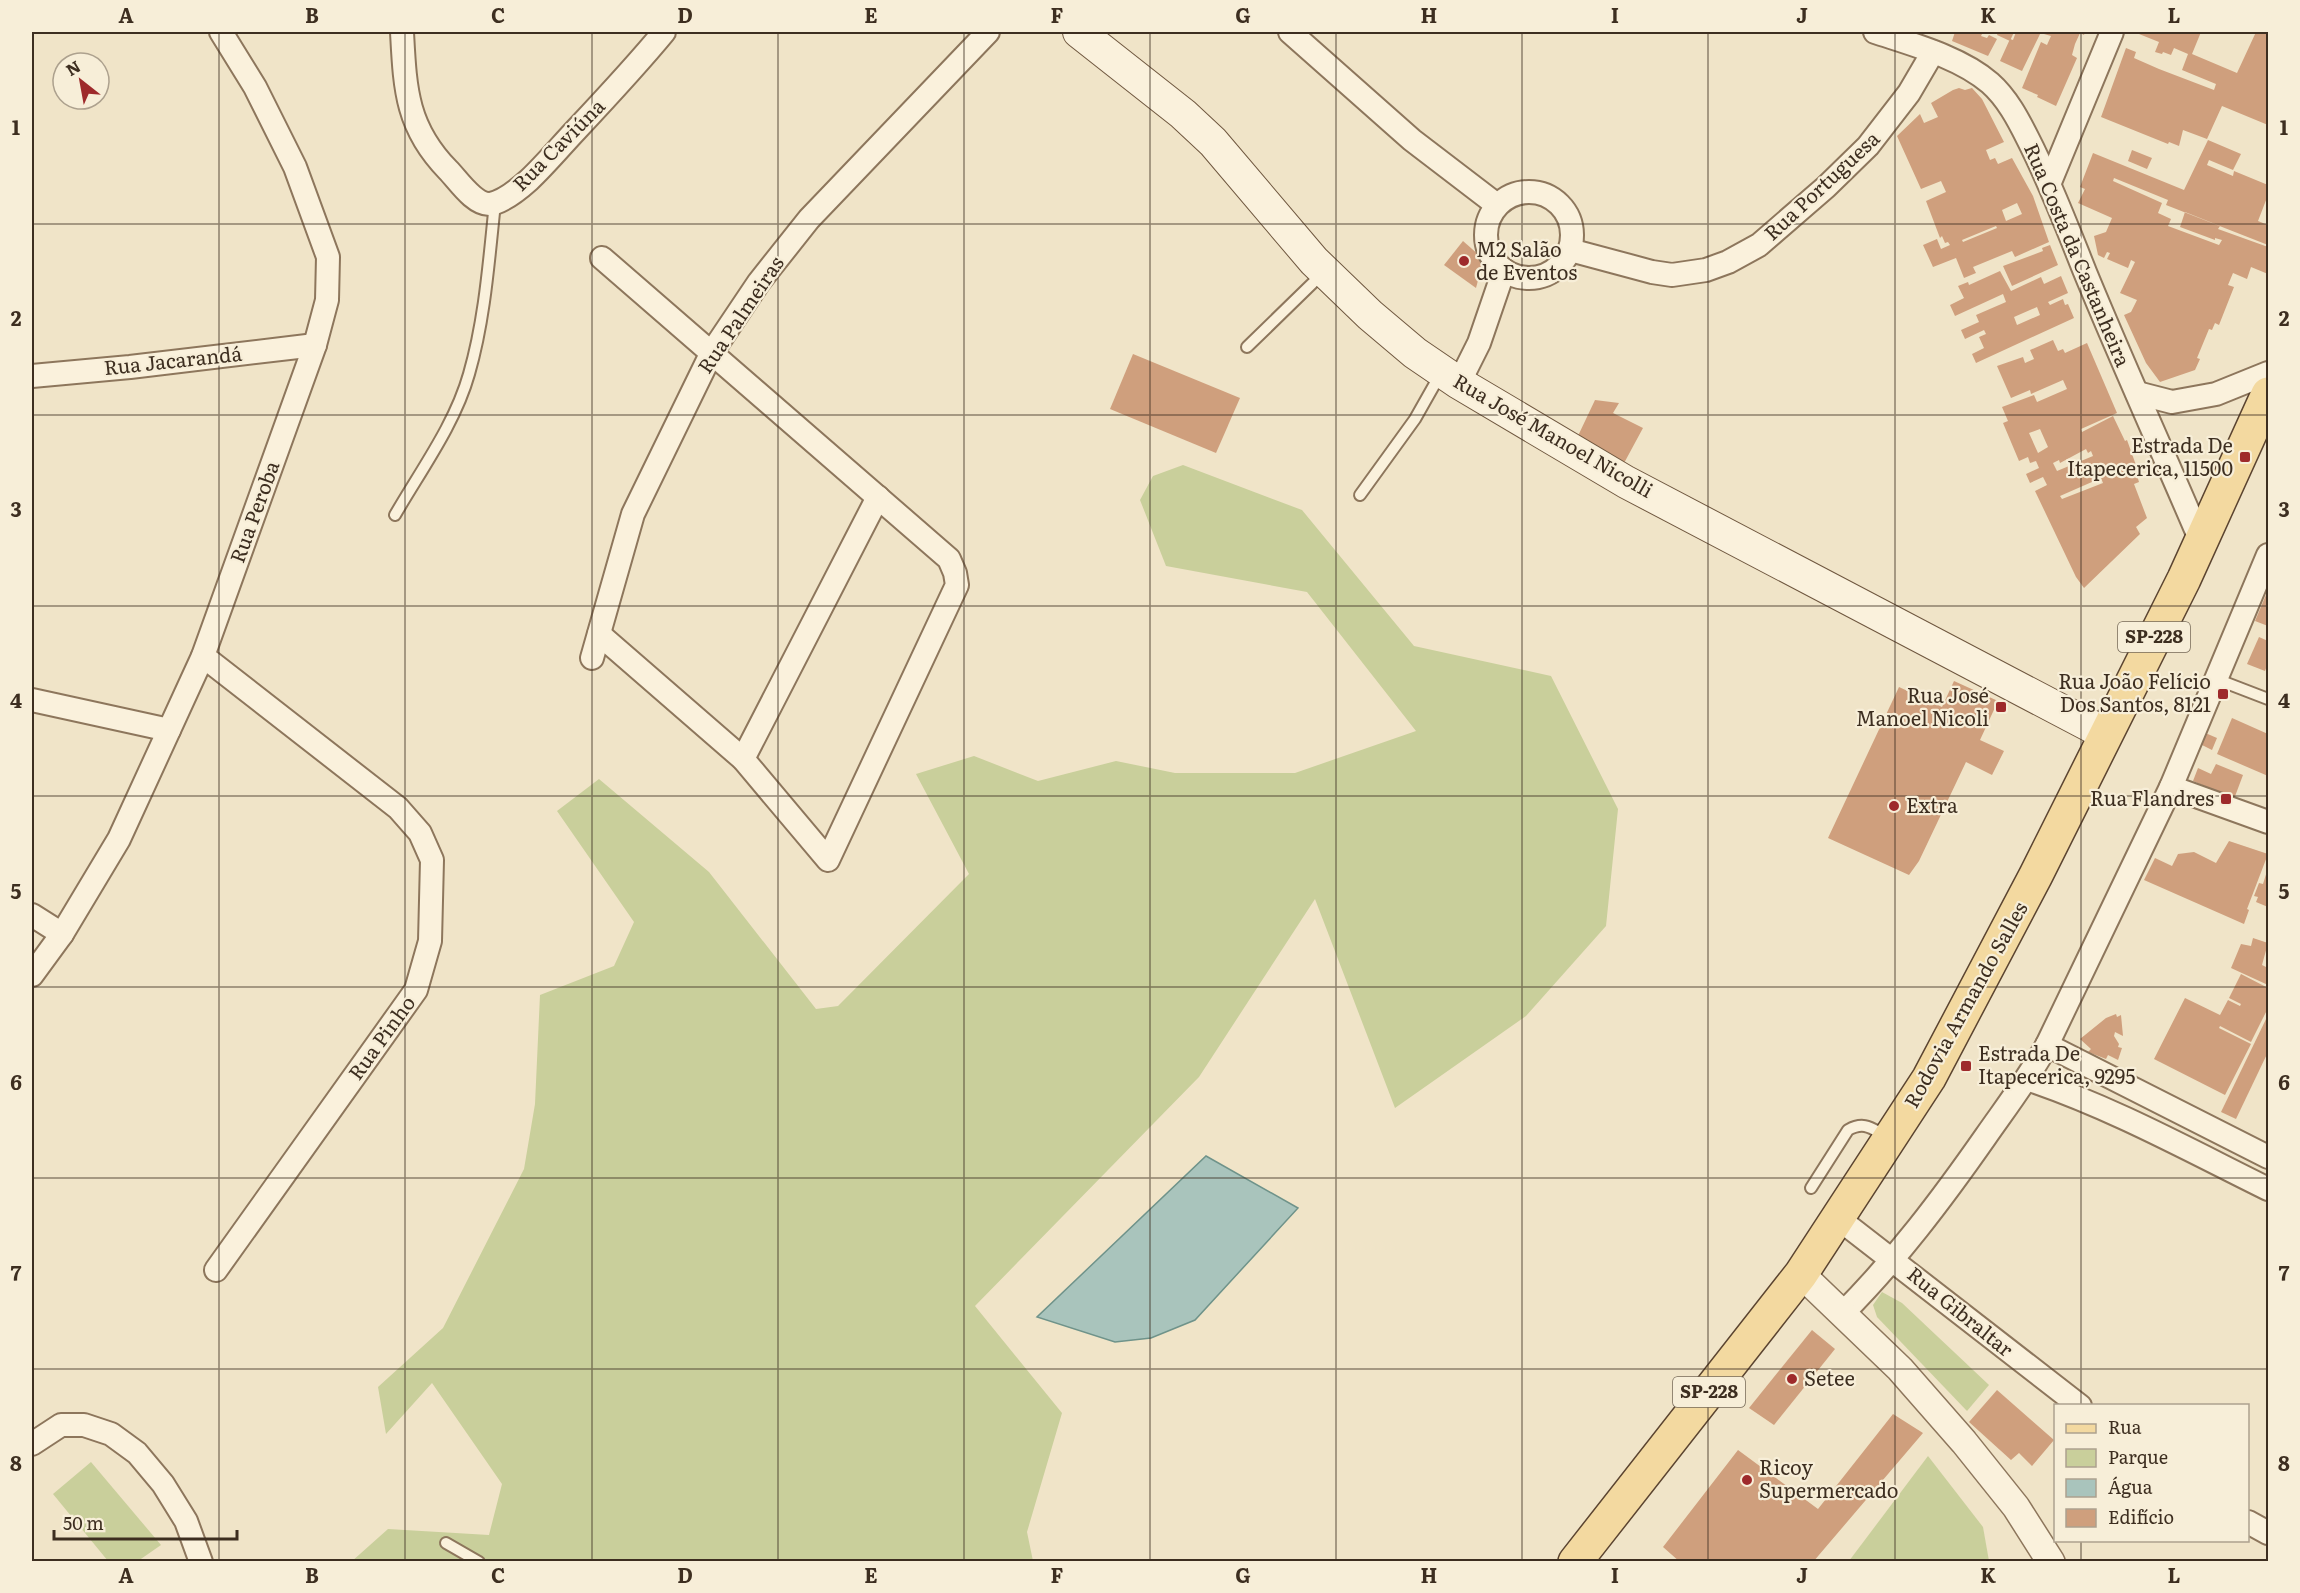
<svg xmlns="http://www.w3.org/2000/svg" width="2300" height="1593" viewBox="0 0 2300 1593" font-family="Literata,serif">
<rect width="100%" height="100%" fill="#f0e4c8"/>
<g fill="#c9cf9b">
<polygon points="1183,465 1302,510 1414,646 1551,676 1618,809 1606,926 1526,1016 1395,1108 1315,899 1199,1077 975,1306 1062,1413 1027,1532 1033,1561 351,1562 388,1529 489,1535 502,1484 432,1383 386,1434 378,1387 443,1328 524,1169 535,1104 540,995 614,966 634,922 557,811 599,779 709,872 816,1009 838,1006 969,874 916,774 974,756 1038,781 1116,761 1175,773 1295,773 1416,731 1307,592 1166,566 1140,500 1153,476"/>
<polygon points="1882,1292 1902,1303 1989,1385 1967,1411 1877,1317 1873,1305"/>
<polygon points="1928,1456 1983,1527 1989,1561 1849,1561"/>
<polygon points="91,1462 161,1545 138,1561 108,1561 53,1494"/>
</g>
<polygon fill="#a9c4bc" stroke="#6f938a" stroke-width="1.5" points="1206,1156 1298,1208 1195,1320 1151,1338 1115,1342 1037,1317"/>
<g fill="#cf9f7d" fill-rule="evenodd">
<polygon points="1955,32 1983,32 1981,36 1987,38 1989,35 1997,39 1988,56 1952,41"/>
<polygon points="1998,32 2014,32 2010,41 1997,35"/>
<polygon points="2016,32 2041,32 2022,71 2000,61 2010,39 2013,40"/>
<polygon points="2045,32 2085,32 2084,35 2080,33 2075,44 2072,55 2077,58 2056,106 2037,97 2038,95 2022,88 2041,42 2047,45 2051,36 2044,34"/>
<polygon points="2134,32 2201,32 2192,54 2237,73 2256,32 2268,32 2268,125 2222,106 2207,139 2183,130 2179,146 2169,142 2168,144 2101,117 2126,48 2136,52 2134,58 2159,69 2214,90 2216,84 2182,70 2188,54 2174,48 2171,55 2163,52 2162,54 2155,52 2159,42"/>
<path d="M1959 88 1965 90 1972 88 1982 99 2004 142 1986 150 1990 160 1995 158 1998 164 2012 158 2033 196 2049 242 2015 257 2012 251 1973 267 1976 273 1964 278 1956 258 1933 267 1923 245 1937 239 1941 249 1950 245 1948 242 1945 243 1942 236 1940 238 1926 201 1946 192 1941 181 1921 189 1897 136 1920 114 1924 123 1938 117 1931 103 1953 90ZM2017 203 2022 214 2006 221 2002 210ZM1996 226 1997 228 1963 242 1962 240Z"/>
<polygon points="2208,140 2241,154 2233,170 2209,160 2207,165 2233,176 2234,171 2268,185 2268,195 2258,221 2268,225 2268,245 2166,205 2168,200 2114,178 2113,181 2162,203 2158,213 2171,219 2168,226 2219,245 2222,240 2215,238 2215,240 2180,227 2185,212 2220,226 2218,229 2268,247 2268,274 2251,267 2247,279 2233,273 2228,285 2234,287 2219,325 2215,323 2212,330 2209,329 2197,358 2200,359 2195,370 2160,382 2146,363 2124,315 2131,312 2137,300 2120,293 2135,262 2131,260 2128,268 2107,259 2110,253 2107,252 2104,258 2098,255 2094,236 2106,232 2112,218 2078,203 2085,189 2080,187 2093,153 2184,190"/>
<polygon points="2132,150 2152,158 2147,169 2128,161"/>
<polygon points="1463,241 1480,256 1482,265 1476,288 1444,265"/>
<polygon points="2050,245 2058,265 2012,286 2003,266 2043,251 2042,248"/>
<path d="M2000 271 2011 291 2041 277 2044 284 2061 276 2068 293 2048 302 2050 305 2063 299 2065 305 2068 304 2074 318 1976 363 1972 354 1984 348 1979 337 1986 334 1984 330 1965 339 1961 330 1979 322 1976 315 2006 302 2003 294 1955 316 1950 305 1964 298 1958 286 1968 282 1969 285ZM2037 307 2040 315 2017 325 2014 317Z"/>
<path d="M2053 340 2058 351 2063 349 2065 353 2087 343 2117 413 2081 429 2082 432 2113 416 2125 441 2127 440 2137 468 2135 469 2139 482 2134 484 2147 518 2136 527 2140 534 2084 588 2076 577 2035 491 2047 485 2043 477 2030 483 2026 474 2039 468 2036 461 2030 463 2028 457 2019 461 2003 423 2008 421 2002 407 2034 395 2037 402 2067 389 2063 380 2031 394 2030 390 2011 398 1997 366 2023 357 2025 363 2034 359 2030 350ZM2040 429 2048 447 2038 453 2029 433ZM2086 449 2088 453 2091 451 2093 456 2057 471 2053 463 2059 460 2060 463ZM2101 478 2103 483 2062 499 2060 496Z"/>
<polygon points="1133,354 1240,398 1216,453 1110,409"/>
<polygon points="1595,400 1619,403 1613,413 1643,428 1623,465 1577,438"/>
<polygon points="2268,590 2268,626 2255,621"/>
<polygon points="2259,637 2268,641 2268,663 2265,671 2247,664"/>
<polygon points="1954,681 1998,701 1980,740 2004,751 1992,775 1966,762 1919,861 1909,875 1828,838 1899,687 1942,707"/>
<polygon points="2232,718 2268,734 2268,776 2217,754"/>
<polygon points="2203,732 2217,738 2212,750 2198,743"/>
<polygon points="2216,764 2243,775 2234,799 2193,781 2198,768 2211,774"/>
<polygon points="2229,841 2268,854 2247,909 2249,910 2244,924 2144,880 2155,858 2172,866 2178,854 2194,852 2216,863"/>
<polygon points="2268,868 2268,907 2256,902 2258,897 2254,896 2259,883 2263,884"/>
<polygon points="2253,938 2268,943 2262,965 2266,967 2268,961 2268,985 2231,968 2241,944 2251,946"/>
<polygon points="2241,974 2268,988 2268,1008 2251,1042 2220,1026 2219,1028 2251,1044 2225,1095 2154,1059 2185,998 2220,1015 2228,1000 2240,1006 2241,1004 2229,998"/>
<polygon points="2116,1014 2117,1017 2121,1015 2123,1036 2115,1032 2114,1036 2119,1044 2118,1047 2122,1048 2118,1060 2108,1055 2106,1059 2088,1052 2091,1049 2080,1039 2106,1018"/>
<polygon points="2268,1015 2268,1052 2236,1119 2221,1112"/>
<polygon points="1812,1330 1835,1349 1774,1425 1749,1408"/>
<polygon points="1997,1390 2054,1440 2032,1466 2019,1453 2011,1460 1969,1422"/>
<polygon points="1893,1414 1923,1433 1813,1562 1680,1562 1663,1547 1738,1450 1818,1509"/>
</g>
<g fill="none" stroke-linecap="round" stroke-linejoin="round">
<g stroke="#8d765c" stroke-width="14">
<g id="service">
<polyline points="1247,347 1322,274"/>
<polyline points="1360,495 1415,419 1441,373"/>
<path d="M395 515C421 470 455 424 469 374 485 319 489 259 495 203"/>
<polyline points="2216,679 2268,699"/>
<path d="M1811 1188 1848 1130C1864 1121 1871 1128 1886 1136"/>
<polyline points="446,1543 479,1562"/>
</g>
</g>
<g stroke="#8d765c" stroke-width="26">
<g id="minor">
<path d="M402 32C405 88 406 127 448 170 458 180 474 205 490 204 503 202 519 189 529 180 545 165 560 147 576 130 606 98 636 66 664 32"/>
<polyline points="1290,32 1412,140 1497,205"/>
<path d="M1875 32C1911 44 1960 57 1990 83 2007 98 2018 119 2028 139 2050 182 2067 227 2085 272 2122 362 2162 450 2200 539"/>
<polyline points="2050,182 2112,32"/>
<circle cx="1529" cy="235" r="43"/>
<polyline points="1570,250 1652,272 1672,275 1706,270 1728,262 1759,245 1826,187 1868,146 1909,93 1933,52"/>
<polyline points="32,376 130,367 315,345"/>
<polyline points="1459,383 1479,343 1504,270"/>
<polyline points="2137,393 2172,402 2216,394 2268,373"/>
<polyline points="599,634 743,759 828,860 957,585 955,573 949,559 602,258"/>
<polyline points="203,656 398,808 420,833 432,860 430,941 416,990 216,1270"/>
<polyline points="592,658 633,514 712,352 759,282 809,219 988,32"/>
<polyline points="32,700 169,730"/>
<polyline points="743,759 878,497"/>
<polyline points="2171,787 2268,822"/>
<polyline points="32,915 62,934"/>
<polyline points="32,975 62,934 119,839 203,656 315,345 327,300 328,257 295,167 255,87 221,32"/>
<polyline points="2047,1045 2268,1157"/>
<path d="M2027 1079C2111 1107 2189 1150 2268 1189"/>
<polyline points="1839,1219 2080,1406"/>
<path d="M1842 1314C1896 1260 1942 1199 1986 1136 2007 1106 2029 1077 2047 1045L2171 787 2268 555"/>
<polyline points="32,1444 61,1425 84,1425 111,1434 137,1453 163,1484 186,1521 201,1562"/>
<polyline points="2248,1522 2268,1533"/>
</g>
</g>
<g stroke="#8d765c" stroke-width="30">
<polyline id="tertiary" points="1801,1274 1900,1369 1964,1442 2016,1507 2051,1562"/>
</g>
<g stroke="#6f573f" stroke-width="34">
<polyline id="secondary" points="1079,32 1183,114 1213,142 1314,261 1370,315 1415,353 1459,383 1626,482 2106,734"/>
</g>
<g stroke="#5b4430" stroke-width="36">
<polyline id="primary" points="1575,1562 1801,1274 1929,1078 2036,875 2184,579 2268,394"/>
</g>
<use href="#service" stroke="#faf1dc" stroke-width="10"/>
<use href="#minor" stroke="#faf1dc" stroke-width="22"/>
<use href="#tertiary" stroke="#faf1dc" stroke-width="27"/>
<use href="#secondary" stroke="#faf1dc" stroke-width="32"/>
<use href="#primary" stroke="#f3d9a0" stroke-width="33"/>
</g>
<path fill="none" stroke="#3d2e20" stroke-width="1.5" stroke-opacity="0.55" d="M219 32V1562M405 32V1562M592 32V1562M778 32V1562M964 32V1562M1150 32V1562M1336 32V1562M1522 32V1562M1708 32V1562M1895 32V1562M2081 32V1406M32 224H2268M32 415H2268M32 606H2268M32 796H2268M32 987H2268M32 1178H2268M32 1369H2268M2081 1540V1562"/>
<g fill="#9e2a2b" stroke="#f7eed8" stroke-width="2">
<circle cx="1464" cy="261" r="6"/>
<rect x="2239" y="451" width="12" height="12" rx="3"/>
<rect x="2217" y="688" width="12" height="12" rx="3"/>
<rect x="1995" y="701" width="12" height="12" rx="3"/>
<rect x="2220" y="793" width="12" height="12" rx="3"/>
<circle cx="1894" cy="806" r="6"/>
<rect x="1960" y="1060" width="12" height="12" rx="3"/>
<circle cx="1792" cy="1379" r="6"/>
<circle cx="1747" cy="1480" r="6"/>
</g>
<g text-anchor="middle" stroke-width="4.5" stroke-linejoin="round" paint-order="stroke">
<g fill="#f7eed8" stroke="#756857" stroke-width="1.5">
<rect x="2118" y="622" width="72" height="30" rx="4.5"/>
<rect x="1673" y="1377" width="72" height="30" rx="4.5"/>
</g>
<g font-size="18" font-weight="bold" fill="#3d2e20">
<text x="2154" y="643">SP-228</text>
<text x="1709" y="1398">SP-228</text>
</g>
<g font-size="20" fill="#3d2e20" stroke="#f7eed8">
<text transform="translate(559 145) rotate(-45)" y="7">Rua Caviúna</text>
<text transform="translate(1822 186) rotate(-43)" y="7">Rua Portuguesa</text>
<text transform="translate(2077 255) rotate(67)" y="7">Rua Costa da Castanheira</text>
<text transform="translate(741 315) rotate(-56)" y="7">Rua Palmeiras</text>
<text transform="translate(173 361) rotate(-6)" y="7">Rua Jacarandá</text>
<text transform="translate(1553 436) rotate(30)" y="7">Rua José Manoel Nicolli</text>
<text transform="translate(255 512) rotate(-70)" y="7">Rua Peroba</text>
<text transform="translate(1966 1005) rotate(-61)" y="7">Rodovia Armando Salles</text>
<text transform="translate(382 1038) rotate(-54)" y="7">Rua Pinho</text>
<text transform="translate(1960 1312) rotate(39)" y="7">Rua Gibraltar</text>
</g>
<g font-size="20" fill="#3d2e20" stroke="#f7eed8" text-anchor="start">
<text x="1476" y="257">M2 Salão<tspan x="1476" dy="23">de Eventos</tspan></text>
<text x="2233" y="453" text-anchor="end">Estrada De<tspan x="2233" dy="23">Itapecerica, 11500</tspan></text>
<text x="2211" y="689" text-anchor="end">Rua João Felício<tspan x="2211" dy="23">Dos Santos, 8121</tspan></text>
<text x="1989" y="703" text-anchor="end">Rua José<tspan x="1989" dy="23">Manoel Nicoli</tspan></text>
<text x="2214" y="806" text-anchor="end">Rua Flandres</text>
<text x="1906" y="813">Extra</text>
<text x="1978" y="1061">Estrada De<tspan x="1978" dy="23">Itapecerica, 9295</tspan></text>
<text x="1804" y="1386">Setee</text>
<text x="1759" y="1475">Ricoy<tspan x="1759" dy="23">Supermercado</tspan></text>
</g>
</g>
<rect width="2300" height="1593" fill="none" stroke="#f7eed8" stroke-width="66"/>
<rect x="2054" y="1404" width="195" height="138" fill="#f7eed8" stroke="#ada18e" stroke-width="1.5"/>
<rect x="2066" y="1424" width="30" height="9" fill="#f3d9a0" stroke="#ada18e" stroke-width="1.5"/>
<text x="2108" y="1434" font-size="18" fill="#3d2e20">Rua</text>
<rect x="2066" y="1449" width="30" height="18" fill="#c9cf9b" stroke="#ada18e" stroke-width="1.5"/>
<text x="2108" y="1464" font-size="18" fill="#3d2e20">Parque</text>
<rect x="2066" y="1479" width="30" height="18" fill="#a9c4bc" stroke="#ada18e" stroke-width="1.5"/>
<text x="2108" y="1494" font-size="18" fill="#3d2e20">Água</text>
<rect x="2066" y="1509" width="30" height="18" fill="#cf9f7d" stroke="#ada18e" stroke-width="1.5"/>
<text x="2108" y="1524" font-size="18" fill="#3d2e20">Edifício</text>
<g transform="translate(81 81) rotate(329)"><circle r="28" fill="#f7eed8" stroke="#ada18e" stroke-width="1.5"/>
<path d="M0-4.5L10 22L0 15L-10 22Z" fill="#9e2a2b"/>
<text y="-9" font-size="16" font-weight="bold" text-anchor="middle" fill="#3d2e20">N</text>
</g>
<path d="M54 1530v9h183v-9" fill="none" stroke="#3d2e20" stroke-width="3"/>
<text x="63" y="1530" font-size="18" fill="#3d2e20" stroke="#f7eed8" stroke-width="4.5" paint-order="stroke">50 m</text>
<rect x="33" y="33" width="2234" height="1527" fill="none" stroke="#3d2e20" stroke-width="2"/>
<g font-size="20" text-anchor="middle" font-weight="bold" fill="#3d2e20">
<text x="126" y="23">A</text>
<text x="312" y="23">B</text>
<text x="498" y="23">C</text>
<text x="685" y="23">D</text>
<text x="871" y="23">E</text>
<text x="1057" y="23">F</text>
<text x="1243" y="23">G</text>
<text x="1429" y="23">H</text>
<text x="1615" y="23">I</text>
<text x="1802" y="23">J</text>
<text x="1988" y="23">K</text>
<text x="2174" y="23">L</text>
<text x="16" y="135">1</text>
<text x="2284" y="135">1</text>
<text x="16" y="326">2</text>
<text x="2284" y="326">2</text>
<text x="16" y="517">3</text>
<text x="2284" y="517">3</text>
<text x="16" y="708">4</text>
<text x="2284" y="708">4</text>
<text x="16" y="899">5</text>
<text x="2284" y="899">5</text>
<text x="16" y="1090">6</text>
<text x="2284" y="1090">6</text>
<text x="16" y="1281">7</text>
<text x="2284" y="1281">7</text>
<text x="16" y="1471">8</text>
<text x="2284" y="1471">8</text>
<text x="126" y="1583">A</text>
<text x="312" y="1583">B</text>
<text x="498" y="1583">C</text>
<text x="685" y="1583">D</text>
<text x="871" y="1583">E</text>
<text x="1057" y="1583">F</text>
<text x="1243" y="1583">G</text>
<text x="1429" y="1583">H</text>
<text x="1615" y="1583">I</text>
<text x="1802" y="1583">J</text>
<text x="1988" y="1583">K</text>
<text x="2174" y="1583">L</text>
</g>
</svg>
